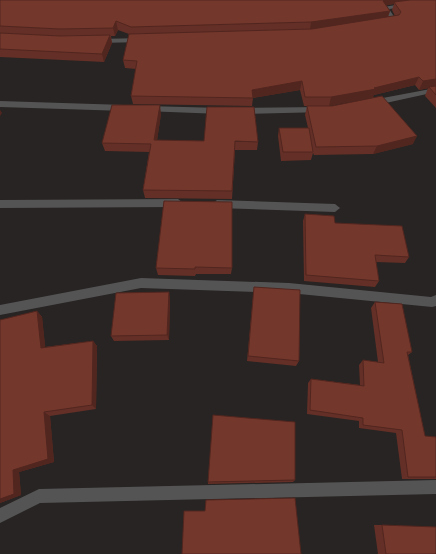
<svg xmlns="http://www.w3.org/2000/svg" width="436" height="554" viewBox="0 0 436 554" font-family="Poppins,sans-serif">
<rect width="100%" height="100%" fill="#272423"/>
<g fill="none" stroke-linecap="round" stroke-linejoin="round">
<g fill="#555454" fill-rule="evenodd">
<polygon points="429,0 436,0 436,3 389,9 397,21 386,24 383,22 390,19 382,8 383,7"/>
<polygon points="143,38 147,40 146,42 97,43 93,41 97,39"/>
<polygon points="436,88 436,92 372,106 368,103 372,100"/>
<polygon points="0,101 125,105 129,108 125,111 0,107"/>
<polygon points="147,106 221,108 225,111 221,114 144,111 143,109"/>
<polygon points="321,107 325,110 324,112 240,114 236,111 240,108"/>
<polygon points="178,199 183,203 178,207 0,208 0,200"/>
<polygon points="217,200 335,204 340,208 335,212 217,208 212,204"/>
<polygon points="141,278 289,283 431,297 436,295 436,306 432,307 289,293 141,288 0,315 0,305"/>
<polygon points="436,480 436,494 40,503 0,523 0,508 39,489"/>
</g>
</g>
<g fill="#642f26" fill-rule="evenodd">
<path d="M0 0H436V108L425 96 428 88 419 90 415 85 329 106H304L300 90 253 98 252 106 133 104 131 96 136 69 125 68 123 60 129 34 118 30 115 36H111L112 43 104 62 0 57ZM394 4 392 10 395 16 388 17 390 11 386 5Z"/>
<polygon points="307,106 413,144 373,154 314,155 313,153 311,160 281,161 278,136 279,128 308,128 305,115"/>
<polygon points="161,114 157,140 258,142 257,150 235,150 232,199 145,198 143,190 149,152 105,151 102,143"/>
<polygon points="164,201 232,268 231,274 196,274 195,276 158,275 156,268"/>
<polygon points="305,214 409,257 405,263 376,262 379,281 375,287 304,281 303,221"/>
<polygon points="254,287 299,361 296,366 247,361"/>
<polygon points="170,298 169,340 114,341 111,336"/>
<polygon points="375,302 412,352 408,355 425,436 436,437 436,479 402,479 396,433 359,428 359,421 307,414 308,383 311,379 360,385 359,365 363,360 378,362 371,308"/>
<polygon points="37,311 42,317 45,347 93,341 97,346 96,409 50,416 54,462 19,472 21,495 0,503 0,320"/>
<polygon points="295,480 293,482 208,484 208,482"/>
<polygon points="374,525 382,525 436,554 378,554"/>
</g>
<g fill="#51261f">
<polygon points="384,0 425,0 394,2 394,4 383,6"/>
<polygon points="390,11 387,19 310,30 311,22"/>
<polygon points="116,21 118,30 115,36 113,28"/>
<polygon points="110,35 112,43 104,62 102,54"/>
<polygon points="419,77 415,85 374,95 373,98 329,106 331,97"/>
<polygon points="436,79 436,87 419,90 423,81"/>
<polygon points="302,81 300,90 253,98 252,90"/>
<polygon points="160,105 161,114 156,148 154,140"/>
<polygon points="0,110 2,113 0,116"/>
<polygon points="417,136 413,144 373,154 377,146"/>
<polygon points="169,292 170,298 169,340 167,335"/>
<polygon points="37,311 42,317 46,353 41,348"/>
<polygon points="93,341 97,346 96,409 92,405"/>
<polygon points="44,412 50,416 54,462 19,472 21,495 0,503 0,499 13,470"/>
</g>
<g fill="#74372c" stroke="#51261f">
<polygon points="0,0 384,0 383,1 390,11 311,22 131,27 116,21 113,28 60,29 0,26"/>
<polygon points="410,0 436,0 436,79 423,81 419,77 374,88 376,89 331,97 305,97 302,81 252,90 253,98 131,96 137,61 123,60 129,34 312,29 399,15 401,12 394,2"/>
<polygon points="0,33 60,36 110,35 102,54 0,49"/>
<polygon points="436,86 436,95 429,87"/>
<polygon points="382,96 417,136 377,146 316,147 307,106 332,106"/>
<polygon points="112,105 160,105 154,140 204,141 207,107 254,107 258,142 235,141 232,191 143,190 151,144 102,143"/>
<polygon points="279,128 309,128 313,152 283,152"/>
<polygon points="164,201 232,202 232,268 195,267 195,269 156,268"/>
<polygon points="305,214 334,216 335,223 402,226 409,257 375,255 379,281 306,275"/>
<polygon points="254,287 300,290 299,361 248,356"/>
<polygon points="169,292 167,335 111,336 116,293"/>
<polygon points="375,302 402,304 412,352 407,352 425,436 436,437 436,477 408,477 402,430 363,425 363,418 310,410 311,379 364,386 363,360 384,363"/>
<polygon points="37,311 41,348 93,341 92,405 44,412 48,459 13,470 14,494 0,499 0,320"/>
<polygon points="213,415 295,422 295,480 208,482"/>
<polygon points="295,498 301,554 182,554 184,511 205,511 206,500"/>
<polygon points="382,525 436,527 436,554 386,554"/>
</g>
</svg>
